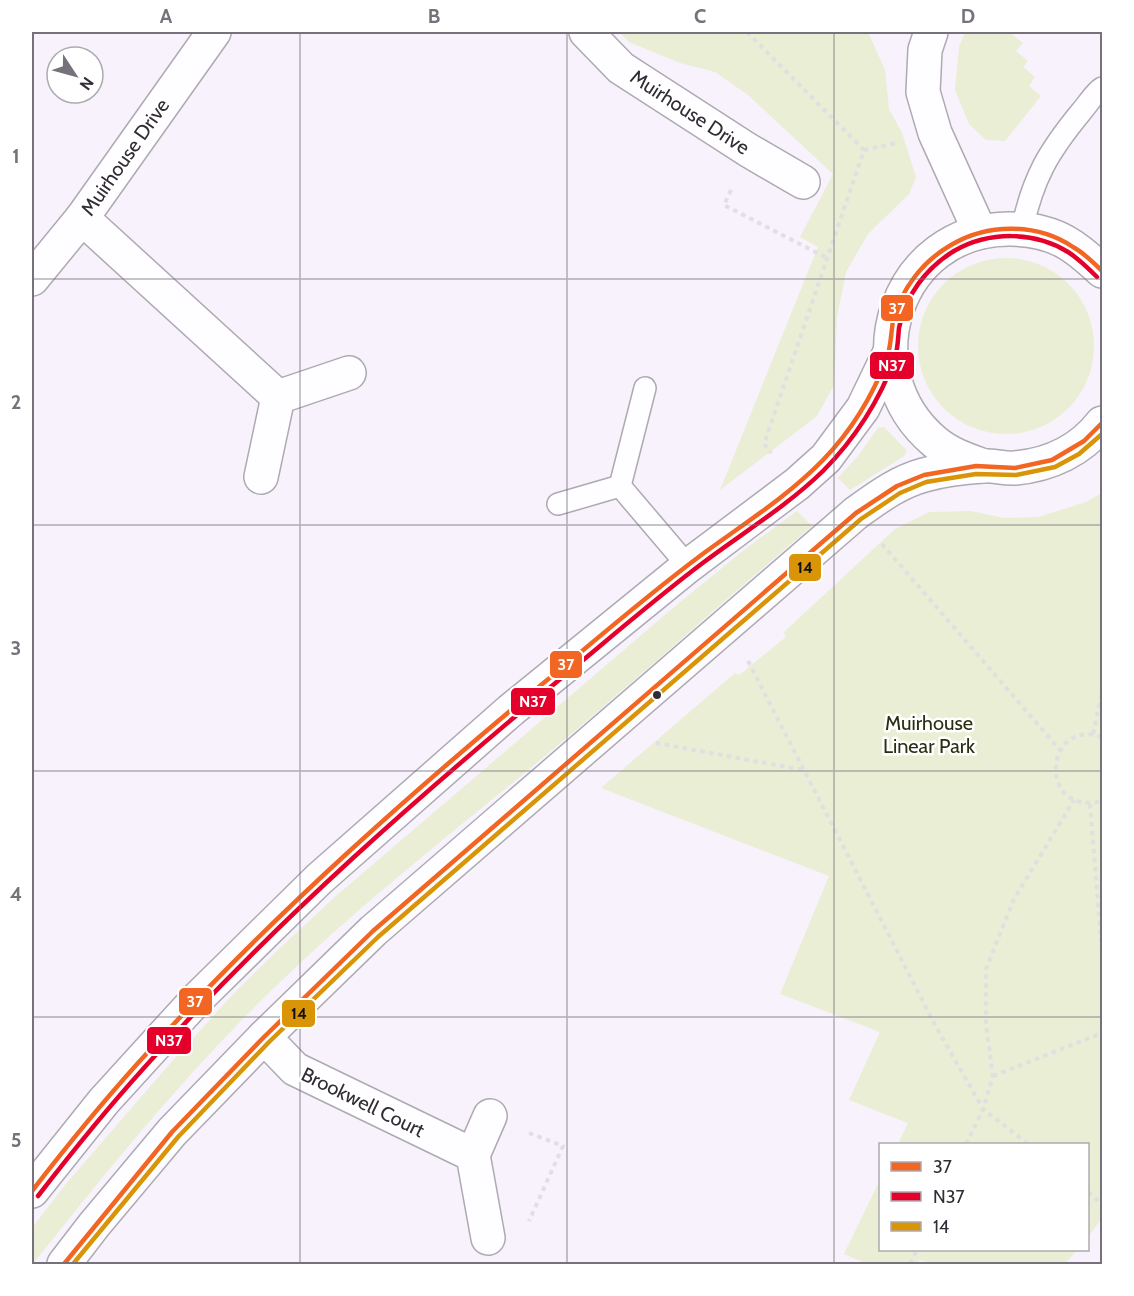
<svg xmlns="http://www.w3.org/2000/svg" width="1134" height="1296" viewBox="0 0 1134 1296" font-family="Cabin,sans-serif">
<rect width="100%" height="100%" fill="#f7f2fc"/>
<g fill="#e9eed4">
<polygon points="619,32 868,32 885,70 889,109 902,133 916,177 909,194 868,234 846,272 837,317 834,385 817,416 720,490 818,247 800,237 833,174 748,95 715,72 680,63 629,42"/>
<polygon points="965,32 1009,32 1023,43 1016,51 1028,61 1023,67 1035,77 1029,86 1041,96 1005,141 986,140 969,124 955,90 959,47"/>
<circle cx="1006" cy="346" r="88"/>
<polygon points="884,427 907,451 904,456 850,490 838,478 858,456 878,428"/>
<polygon points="1102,493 1102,1218 1088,1237 1088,1144 898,1144 908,1123 849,1100 880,1032 780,994 829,876 601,788 735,673 739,675 786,637 784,632 895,529 929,512 971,511 1004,518 1039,517 1086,502"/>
<path d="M797 511 812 526C723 601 636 680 546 755 455 831 360 904 275 987 186 1073 109 1168 33 1264H32V1228L65 1185 167 1067 235 992 281 947 336 896 673 608 744 550Z"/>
<polygon points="880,1180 880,1250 1077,1250 1065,1264 932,1264 920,1260 916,1264 867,1264 844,1254"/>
</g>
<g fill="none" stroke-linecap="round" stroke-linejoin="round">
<g stroke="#aea9b2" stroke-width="24">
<g id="service">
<path d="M1022 229C1033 178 1048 152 1081 112 1088 104 1095 92 1102 88"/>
<polyline points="620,486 688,566"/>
<polyline points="558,504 620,486 645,388"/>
</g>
</g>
<g stroke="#aea9b2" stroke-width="36">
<g id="minor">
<polyline points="586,32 621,68 748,150 803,182"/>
<polyline points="931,32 925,50 923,92 935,133 980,232"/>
<polyline points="82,218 278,397"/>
<polyline points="32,279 82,218 214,32"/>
<path d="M984 466C967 460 949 454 935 442 849 370 896 228 1010 229 1030 229 1050 233 1067 243 1081 251 1091 261 1102 271"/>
<polyline points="261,477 278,397 349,373"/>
<polyline points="264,1037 295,1069 473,1155 488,1238"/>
<polyline points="473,1155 490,1116"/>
<polyline points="32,1191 104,1101 196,1000 319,879 511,710 688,566 797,484 826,458 863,408 890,352"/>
<path d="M64 1264 94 1225 172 1132 264 1037 373 931 856 513C877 498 898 482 924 475 942 470 964 467 983 466 994 465 1004 469 1015 468 1050 465 1081 450 1102 423"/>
</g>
</g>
<g stroke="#e1dfe2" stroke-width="4" stroke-dasharray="4.5 4.5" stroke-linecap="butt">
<polyline points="747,32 864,150 764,444 771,453"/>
<polyline points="864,150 896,143"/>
<polyline points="731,190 724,205 829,259"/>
<polyline points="882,544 1060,750"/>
<polyline points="748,661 934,1023 983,1109 1028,1144"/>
<polyline points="1093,734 1102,693"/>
<path d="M1102 737C1044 717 1037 817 1102 801"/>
<polyline points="656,743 803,770"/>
<polyline points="1090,804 1102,951"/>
<polyline points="993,1076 1102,1033"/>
<polyline points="529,1133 563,1146 529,1221"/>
<polyline points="966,1144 983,1109 993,1076 986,1025 986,969 1014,899 1074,800"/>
<polyline points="1088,1192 1102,1204"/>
<polyline points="910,1264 917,1250"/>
</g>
<use href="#service" stroke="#fefdff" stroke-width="21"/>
<use href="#minor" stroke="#fefdff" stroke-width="33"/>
<g stroke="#fff" stroke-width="9">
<g id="bus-1">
<path d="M32 1191C66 1147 101 1104 138 1063 269 917 418 786 569 662 613 625 658 587 704 553 745 523 788 496 823 460 851 431 873 395 887 358 891 346 891 333 893 321 901 289 923 261 951 245 988 223 1037 223 1073 247 1084 253 1093 262 1102 271"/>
<polyline points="64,1264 172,1132 264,1037 373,931 856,513 897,486 924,475 976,466 1015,468 1052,460 1084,441 1102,423"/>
</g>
</g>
<g stroke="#fff" stroke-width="9">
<path id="bus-2" d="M38 1196C72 1152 106 1110 143 1069 274 922 424 791 576 666 618 631 660 595 704 562 744 532 787 506 823 471 854 440 880 400 895 358 898 348 898 338 899 328 905 296 926 268 954 251 989 231 1034 231 1068 252 1079 259 1088 268 1097 277"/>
</g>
<g stroke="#fff" stroke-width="9">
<polyline id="bus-3" points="73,1264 178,1137 269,1042 378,937 861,519 900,493 926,482 976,474 1016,475 1055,467 1079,454 1102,434"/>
</g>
<use href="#bus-1" stroke="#f26522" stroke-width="4.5"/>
<use href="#bus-2" stroke="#e4002b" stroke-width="4.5"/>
<use href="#bus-3" stroke="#d99408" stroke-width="4.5"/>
</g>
<path fill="none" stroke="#77717b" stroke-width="1.5" stroke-opacity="0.55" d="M300 32V1264M567 32V1264M834 32V1264M32 279H1102M32 525H1102M32 771H1102M32 1017H1102"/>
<circle fill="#322c36" stroke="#fff" stroke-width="2" cx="657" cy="695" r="5"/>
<g text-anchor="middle" stroke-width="5" stroke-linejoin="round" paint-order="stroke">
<g font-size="20" fill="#322c36" stroke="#fff">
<text transform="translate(690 112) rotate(33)" y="7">Muirhouse Drive</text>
<text transform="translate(125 157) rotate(-55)" y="7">Muirhouse Drive</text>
<text transform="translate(363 1102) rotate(26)" y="7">Brookwell Court</text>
</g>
<g font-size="20" fill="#292f0f" stroke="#fff">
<text x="929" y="730">Muirhouse<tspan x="929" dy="23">Linear Park</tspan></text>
</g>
</g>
<g stroke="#fff" stroke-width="2">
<rect x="880" y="294" width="34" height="28" rx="6" fill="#f26522"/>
<rect x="869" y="351" width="46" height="29" rx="6" fill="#e4002b"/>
<rect x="788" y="553" width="34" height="29" rx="6" fill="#d99408"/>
<rect x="549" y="650" width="34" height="29" rx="6" fill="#f26522"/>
<rect x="510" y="687" width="46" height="29" rx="6" fill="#e4002b"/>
<rect x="178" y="987" width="35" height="29" rx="6" fill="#f26522"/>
<rect x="281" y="999" width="35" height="29" rx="6" fill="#d99408"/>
<rect x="146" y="1026" width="46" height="29" rx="6" fill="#e4002b"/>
</g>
<g font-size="16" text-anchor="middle" font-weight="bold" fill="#fff">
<text x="897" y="314">37</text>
<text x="892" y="371">N37</text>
<text x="566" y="670">37</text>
<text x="533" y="707">N37</text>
<text x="195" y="1007">37</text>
<text x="169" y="1046">N37</text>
</g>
<g font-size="16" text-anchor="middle" font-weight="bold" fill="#111">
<text x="805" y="573">14</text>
<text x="299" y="1019">14</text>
</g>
<rect width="1134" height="1296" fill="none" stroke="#ffffff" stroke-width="66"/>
<rect x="879" y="1143" width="210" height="108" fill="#ffffff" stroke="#adabaf" stroke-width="1.5"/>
<rect x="891" y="1162" width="30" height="9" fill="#f26522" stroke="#adabaf" stroke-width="1.5"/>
<text x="933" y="1173" font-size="18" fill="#322c36">37</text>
<rect x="891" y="1192" width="30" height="9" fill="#e4002b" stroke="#adabaf" stroke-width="1.5"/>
<text x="933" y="1203" font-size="18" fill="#322c36">N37</text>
<rect x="891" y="1222" width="30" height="9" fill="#d99408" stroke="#adabaf" stroke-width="1.5"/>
<text x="933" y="1233" font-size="18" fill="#322c36">14</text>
<g transform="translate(75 75) rotate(126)"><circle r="28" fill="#ffffff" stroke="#adabaf" stroke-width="1.5"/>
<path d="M0-4.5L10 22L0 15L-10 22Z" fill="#77717b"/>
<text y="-9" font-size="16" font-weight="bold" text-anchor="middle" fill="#322c36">N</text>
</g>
<rect x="33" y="33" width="1068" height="1230" fill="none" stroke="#77717b" stroke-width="2"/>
<g font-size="20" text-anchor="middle" font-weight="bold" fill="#77717b">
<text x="166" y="23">A</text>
<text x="434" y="23">B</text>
<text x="700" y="23">C</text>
<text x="968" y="23">D</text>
<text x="16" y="163">1</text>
<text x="16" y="409">2</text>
<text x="16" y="655">3</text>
<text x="16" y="901">4</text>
<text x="16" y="1147">5</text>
</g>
</svg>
